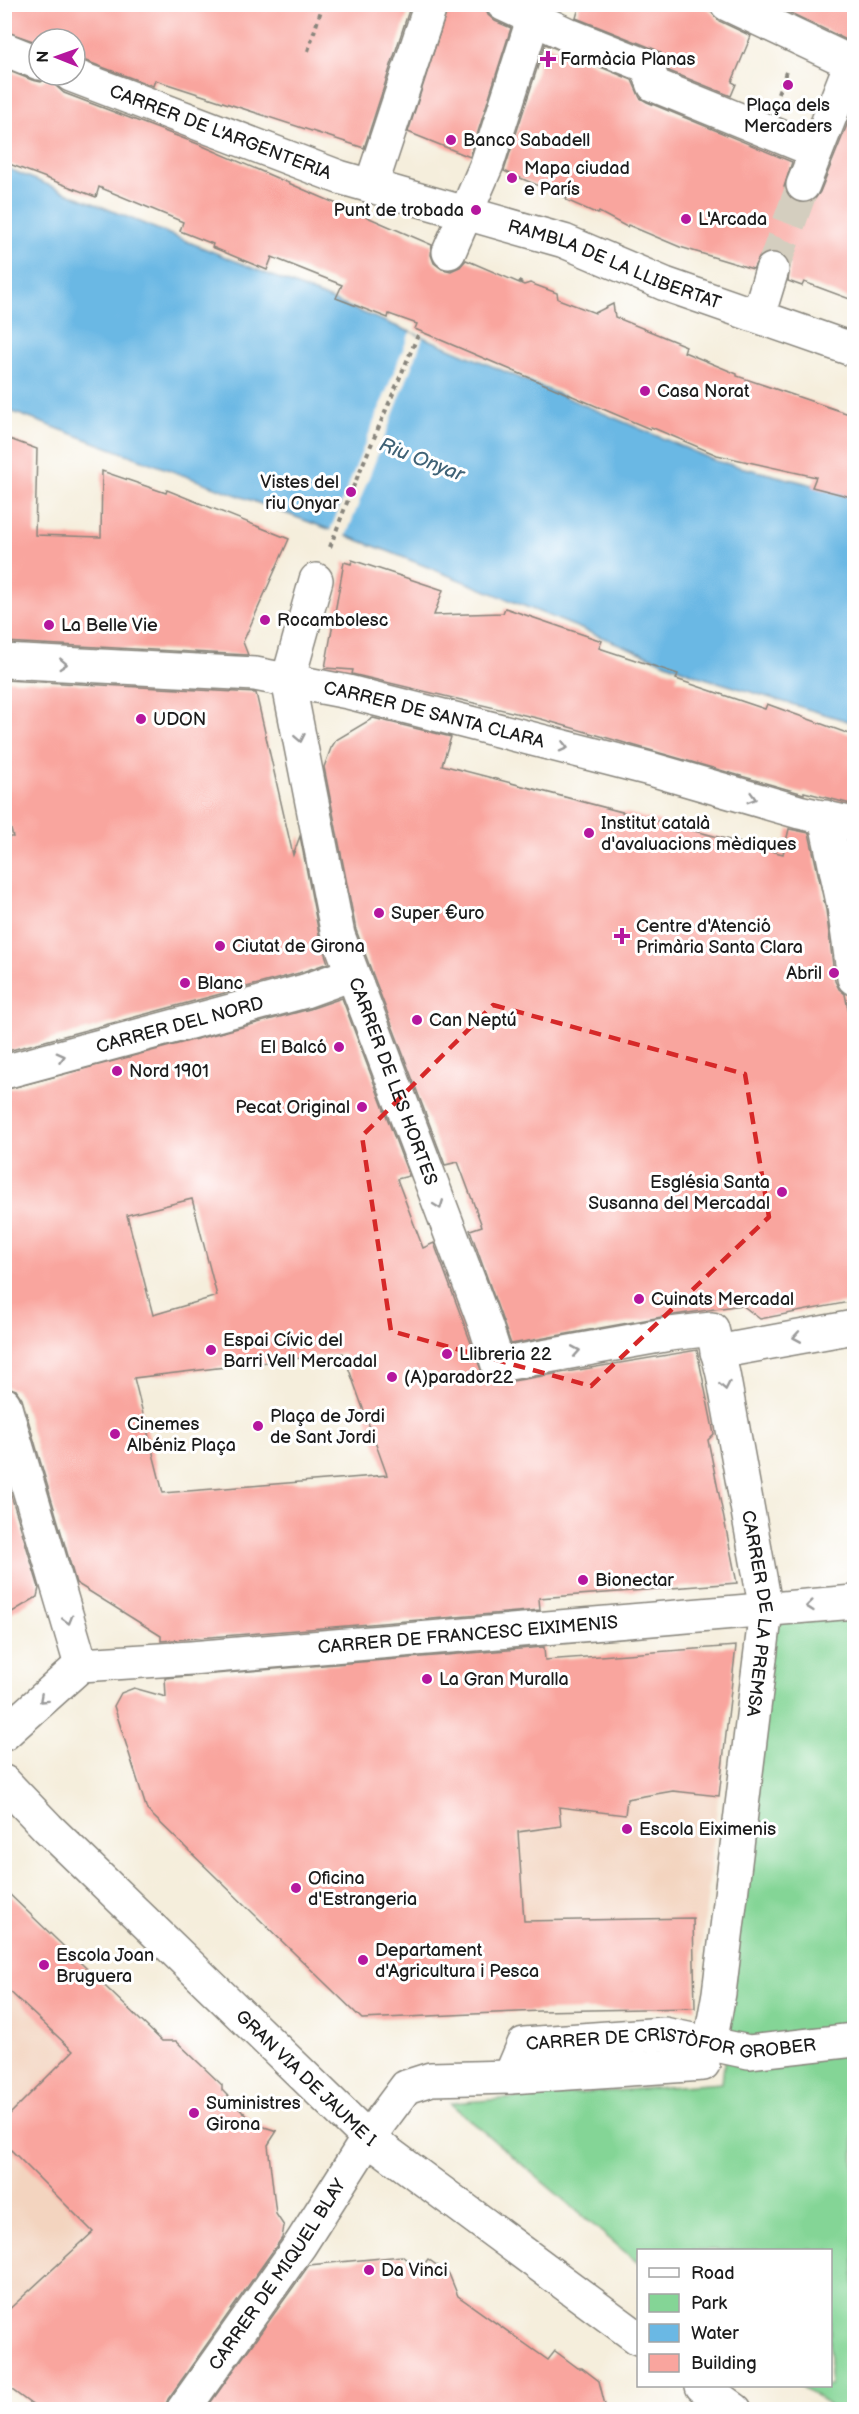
<svg xmlns="http://www.w3.org/2000/svg" width="859" height="2414" viewBox="0 0 859 2414" font-family="'Balsamiq Sans',sans-serif">
<rect width="100%" height="100%" fill="#fff"/>
<filter id="ink" filterUnits="userSpaceOnUse"><feTurbulence type="fractalNoise" baseFrequency=".0167" numOctaves="2"/><feDisplacementMap in="SourceGraphic" scale="12" xChannelSelector="R" yChannelSelector="G"/><feConvolveMatrix kernelMatrix="1 2 1 2 8 2 1 2 1" color-interpolation-filters="sRGB"/></filter>
<filter id="wash" filterUnits="userSpaceOnUse"><feTurbulence type="fractalNoise" baseFrequency=".008" numOctaves="4" result="noise"/><feDisplacementMap in="SourceGraphic" scale="24" xChannelSelector="R" yChannelSelector="G"/><feGaussianBlur stdDeviation="1.35" result="paint"/><feColorMatrix in="noise" values="0 0 0 0 0 0 0 0 0 0 0 0 0 0 0 0 0 1.4 0 .05"/><feComposite in="paint" operator="in"/></filter>
<g filter="url(#wash)">
<rect width="100%" height="100%" fill="#f5eedc"/>
<g fill="#f3d4bf">
<polygon points="727,1647 721,1771 695,2008 529,2011 518,1832 560,1826 545,1660"/>
<polygon points="4,1889 162,2041 5,2132 4,2132"/>
<polygon points="5,2143 93,2232 5,2314"/>
</g>
<polygon fill="#84d596" stroke="#507859" stroke-width="1.5" points="854,1615 854,2409 835,2409 801,2386 830,2386 830,2250 638,2250 638,2263 450,2103 722,2083 773,1620"/>
<polygon fill="#6ab8e4" stroke="#436a80" stroke-width="1.5" points="4,167 440,344 716,461 854,495 854,723 701,677 390,552 5,409"/>
<polygon fill="#f5eedc" points="410,332 423,338 345,539 329,533"/>
<g id="blocks">
<g fill="#f9a59e" fill-rule="evenodd">
<polygon points="4,4 411,4 364,148 155,80 153,86 75,57 75,39 39,39 39,43 4,31"/>
<polygon points="449,4 477,4 485,7 488,15 495,21 511,28 470,157 408,132"/>
<polygon points="580,4 696,4 710,10 719,21 751,36 732,82 736,84 731,96 669,71 661,53 654,49 576,18"/>
<polygon points="772,4 855,4 855,44"/>
<polygon points="545,44 632,80 640,98 647,102 792,162 784,187 788,196 797,203 806,203 815,199 820,192 855,105 855,301 804,282 802,286 788,281 790,265 785,257 778,252 768,252 760,256 753,269 680,247 628,225 627,227 599,212 598,214 566,200 567,198 504,171"/>
<polygon points="4,69 32,80 41,82 53,75 56,86 64,93 198,144 432,245 431,255 434,263 442,269 451,271 460,267 466,260 524,285 530,283 557,293 558,299 595,313 613,304 615,317 686,346 684,352 737,374 737,376 855,416 855,498 812,487 816,477 717,455 651,427 650,429 415,329 417,324 389,314 388,318 336,298 342,285 272,257 267,270 212,247 213,244 180,231 183,222 99,187 96,197 4,162"/>
<polygon points="4,437 37,449 35,535 101,537 102,471 166,493 167,490 289,539 243,642 248,655 4,642"/>
<polygon points="352,560 443,590 434,615 503,613 505,608 602,641 599,648 678,674 676,679 765,709 767,704 855,736 855,805 804,792 804,794 541,719 352,674 353,670 325,668 344,562 351,564"/>
<polygon points="4,680 256,693 293,855 300,836 320,939 328,963 299,973 4,1052 4,837 13,837 4,804"/>
<polygon points="373,718 451,737 442,765 492,778 783,854 789,829 809,833 826,910 835,981 839,989 845,994 855,1044 855,1301 760,1319 742,1305 667,1316 511,1344 470,1230 482,1226 458,1162 445,1165 356,930 324,767 331,748 336,740"/>
<path d="M342 998 409 1176 397 1179 423 1248 434 1243 484 1378 492 1383H501L697 1350 714 1434 708 1440 737 1583 539 1598 540 1610 161 1641V1636L76 1583 22 1399 16 1390 4 1386V1090L310 1009ZM192 1199 217 1296 153 1315 127 1215ZM343 1353 387 1475 163 1493 134 1378Z"/>
<polygon points="4,1472 39,1588 37,1597 4,1617"/>
<polygon points="736,1646 719,1796 673,1791 627,1799 625,1815 559,1807 561,1826 518,1832 524,1921 693,1918 695,2008 540,2011 362,2019 147,1810 114,1706 121,1693 134,1688 166,1697 165,1678 544,1647 545,1660"/>
<polygon points="4,1889 162,2041 176,2041 222,2085 222,2090 255,2124 277,2131 268,2145 276,2214 284,2226 282,2238 168,2399 164,2409 38,2409 4,2384 4,2314 93,2232 4,2143 4,2120 73,2051 4,1986"/>
<polygon points="402,2256 420,2270 428,2259 449,2274 458,2296 548,2360 555,2351 578,2368 582,2368 599,2381 606,2409 206,2409 309,2265"/>
</g>
</g>
</g>
<g filter="url(#ink)">
<use href="#blocks" fill-opacity="0" stroke="#88857c" stroke-width="1.5"/>
<g fill="none" stroke-linecap="round" stroke-linejoin="round">
<polyline stroke="#d4cebf" stroke-width="33" stroke-dasharray="33 16" stroke-linecap="butt" points="772,270 803,185"/>
<g stroke="#88857c" stroke-width="36">
<g id="minor">
<polyline points="503,4 569,35 647,66 654,85 816,151"/>
<polyline points="727,4 854,64"/>
<polyline points="4,49 39,63"/>
<path id="s1" d="M71 75 339 177 564 241 665 284 854 350"/>
<polyline points="803,185 851,63"/>
<polyline points="371,186 431,4"/>
<polyline points="449,252 487,164 538,4"/>
<polyline points="758,316 772,270"/>
<path id="s2" d="M316 580 288 680 338 935 486 1327 498 1365 670 1334 712 1329 723 1374 766 1610 719 1993 710 2044"/>
<path id="s3" d="M4 661 255 674 348 692 439 715 654 770 799 812 854 824"/>
<polyline points="825,817 844,907 854,978"/>
<path id="s4" d="M4 1072 305 991 352 974"/>
<polyline points="717,1352 854,1327"/>
<polyline points="4,1404 81,1665"/>
<path id="s5" d="M81 1665 191 1658 854 1602"/>
<polyline points="4,1734 81,1665"/>
<path id="s6" d="M4 1782 48 1828 368 2138 638 2338"/>
<path id="s7" d="M510 2077 524 2044 664 2034 749 2052 854 2040"/>
<polyline points="702,2386 735,2410"/>
<path id="s8" d="M183 2410 300 2245 368 2138 406 2087 431 2079 510 2077 703 2064"/>
</g>
</g>
<g stroke="#88857c" stroke-width="4" stroke-dasharray="4.5 4.5" stroke-linecap="butt">
<polyline points="308,51 323,4"/>
<polyline points="778,93 786,72"/>
<polyline points="520,283 521,281"/>
<polyline points="330,547 351,492 418,335"/>
</g>
<use href="#minor" stroke="#fff" stroke-width="33"/>
</g>
<defs><path id="oneway-chevron" d="M-2-3.5L2.5 0L-2 3.5" fill="none" stroke-width="1.6" stroke-linecap="round" stroke-linejoin="round" transform="scale(1.5)"/></defs>
<g stroke="#999">
<use href="#oneway-chevron" transform="translate(63 664) rotate(3)"/>
<use href="#oneway-chevron" transform="translate(300 738) rotate(79)"/>
<use href="#oneway-chevron" transform="translate(564 747) rotate(14)"/>
<use href="#oneway-chevron" transform="translate(752 798) rotate(16)"/>
<use href="#oneway-chevron" transform="translate(61 1057) rotate(-15)"/>
<use href="#oneway-chevron" transform="translate(439 1205) rotate(69)"/>
<use href="#oneway-chevron" transform="translate(797 1337) rotate(170)"/>
<use href="#oneway-chevron" transform="translate(576 1351) rotate(-10)"/>
<use href="#oneway-chevron" transform="translate(725 1386) rotate(79)"/>
<use href="#oneway-chevron" transform="translate(810 1606) rotate(174)"/>
<use href="#oneway-chevron" transform="translate(68 1620) rotate(74)"/>
<use href="#oneway-chevron" transform="translate(43 1699) rotate(138)"/>
</g>
</g>
<path fill="none" stroke="#d62828" stroke-width="4.5" stroke-dasharray="12 8" stroke-linejoin="round" d="M493 1005 745 1074 769 1217 591 1386 391 1331 362 1136Z"/>
<g fill="#b5179e" stroke="#fff" stroke-width="2">
<path d="M545 50h6v6h6v6h-6v6h-6v-6h-6v-6h6z"/>
<circle cx="788" cy="85" r="6"/>
<circle cx="451" cy="140" r="6"/>
<circle cx="512" cy="178" r="6"/>
<circle cx="476" cy="210" r="6"/>
<circle cx="686" cy="219" r="6"/>
<circle cx="645" cy="391" r="6"/>
<circle cx="351" cy="492" r="6"/>
<circle cx="265" cy="620" r="6"/>
<circle cx="49" cy="625" r="6"/>
<circle cx="141" cy="719" r="6"/>
<circle cx="589" cy="833" r="6"/>
<circle cx="379" cy="913" r="6"/>
<path d="M619 927h6v6h6v6h-6v6h-6v-6h-6v-6h6z"/>
<circle cx="220" cy="946" r="6"/>
<circle cx="834" cy="973" r="6"/>
<circle cx="185" cy="983" r="6"/>
<circle cx="417" cy="1020" r="6"/>
<circle cx="339" cy="1047" r="6"/>
<circle cx="117" cy="1071" r="6"/>
<circle cx="362" cy="1107" r="6"/>
<circle cx="782" cy="1192" r="6"/>
<circle cx="639" cy="1299" r="6"/>
<circle cx="211" cy="1350" r="6"/>
<circle cx="447" cy="1354" r="6"/>
<circle cx="392" cy="1377" r="6"/>
<circle cx="258" cy="1426" r="6"/>
<circle cx="115" cy="1434" r="6"/>
<circle cx="583" cy="1580" r="6"/>
<circle cx="427" cy="1679" r="6"/>
<circle cx="627" cy="1829" r="6"/>
<circle cx="296" cy="1888" r="6"/>
<circle cx="363" cy="1960" r="6"/>
<circle cx="44" cy="1965" r="6"/>
<circle cx="194" cy="2113" r="6"/>
<circle cx="369" cy="2270" r="6"/>
</g>
<g text-anchor="middle" stroke-width="6" stroke-linejoin="round" paint-order="stroke">
<g font-size="18" fill="#1c1c1c" stroke="#fff" text-anchor="start">
<text x="560" y="65">Farmàcia Planas</text>
<text x="788" y="111" text-anchor="middle">Plaça dels<tspan x="788" dy="21">Mercaders</tspan></text>
<text x="463" y="146">Banco Sabadell</text>
<text x="524" y="174">Mapa ciudad<tspan x="524" dy="21">e París</tspan></text>
<text x="464" y="216" text-anchor="end">Punt de trobada</text>
<text x="698" y="225">L'Arcada</text>
<text x="657" y="397">Casa Norat</text>
<text x="339" y="488" text-anchor="end">Vistes del<tspan x="339" dy="21">riu Onyar</tspan></text>
<text x="277" y="626">Rocambolesc</text>
<text x="61" y="631">La Belle Vie</text>
<text x="153" y="725">UDON</text>
<text x="601" y="829">Institut català<tspan x="601" dy="21">d'avaluacions mèdiques</tspan></text>
<text x="391" y="919">Super €uro</text>
<text x="636" y="932">Centre d'Atenció<tspan x="636" dy="21">Primària Santa Clara</tspan></text>
<text x="232" y="952">Ciutat de Girona</text>
<text x="822" y="979" text-anchor="end">Abril</text>
<text x="197" y="989">Blanc</text>
<text x="429" y="1026">Can Neptú</text>
<text x="327" y="1053" text-anchor="end">El Balcó</text>
<text x="129" y="1077">Nord 1901</text>
<text x="350" y="1113" text-anchor="end">Pecat Original</text>
<text x="770" y="1188" text-anchor="end">Església Santa<tspan x="770" dy="21">Susanna del Mercadal</tspan></text>
<text x="651" y="1305">Cuinats Mercadal</text>
<text x="223" y="1346">Espai Cívic del<tspan x="223" dy="21">Barri Vell Mercadal</tspan></text>
<text x="459" y="1360">Llibreria 22</text>
<text x="404" y="1383">(A)parador22</text>
<text x="270" y="1422">Plaça de Jordi<tspan x="270" dy="21">de Sant Jordi</tspan></text>
<text x="127" y="1430">Cinemes<tspan x="127" dy="21">Albéniz Plaça</tspan></text>
<text x="595" y="1586">Bionectar</text>
<text x="439" y="1685">La Gran Muralla</text>
<text x="639" y="1835">Escola Eiximenis</text>
<text x="308" y="1884">Oficina<tspan x="308" dy="21">d'Estrangeria</tspan></text>
<text x="375" y="1956">Departament<tspan x="375" dy="21">d'Agricultura i Pesca</tspan></text>
<text x="56" y="1961">Escola Joan<tspan x="56" dy="21">Bruguera</tspan></text>
<text x="206" y="2109">Suministres<tspan x="206" dy="21">Girona</tspan></text>
<text x="381" y="2276">Da Vinci</text>
</g>
<g font-size="18" fill="#1c1c1c" stroke="#fff">
<text dy="6" stroke="none"><textPath href="#s1" startOffset="160">CARRER DE L'ARGENTERIA</textPath></text>
<text dy="6" stroke="none"><textPath href="#s1" startOffset="576">RAMBLA DE LA LLIBERTAT</textPath></text>
<text dy="6" stroke="none"><textPath href="#s3" startOffset="435">CARRER DE SANTA CLARA</textPath></text>
<text dy="6" stroke="none"><textPath href="#s4" startOffset="182">CARRER DEL NORD</textPath></text>
<text dy="6" stroke="none"><textPath href="#s2" startOffset="520">CARRER DE LES HORTES</textPath></text>
<text dy="6" stroke="none"><textPath href="#s2" startOffset="1329">CARRER DE LA PREMSA</textPath></text>
<text dy="6" stroke="none"><textPath href="#s5" startOffset="388">CARRER DE FRANCESC EIXIMENIS</textPath></text>
<text dy="6" stroke="none"><textPath href="#s7" startOffset="184">CARRER DE CRISTÒFOR GROBER</textPath></text>
<text dy="6" stroke="none"><textPath href="#s6" startOffset="423">GRAN VIA DE JAUME I</textPath></text>
<text dy="6" stroke="none"><textPath href="#s8" startOffset="165">CARRER DE MIQUEL BLAY</textPath></text>
</g>
<g font-size="20" font-style="italic" fill="#3f6276" stroke="#fff">
<text transform="translate(422 459) rotate(21)" y="7">Riu Onyar</text>
</g>
</g>
<rect width="859" height="2414" fill="none" stroke="#fff" stroke-width="24"/>
<rect x="637" y="2249" width="195" height="138" fill="#ffffff" stroke="#a4a4a4" stroke-width="1.5"/>
<rect x="649" y="2268" width="30" height="9" fill="#ffffff" stroke="#a4a4a4" stroke-width="1.5"/>
<text x="691" y="2279" font-size="18" fill="#1c1c1c">Road</text>
<rect x="649" y="2294" width="30" height="18" fill="#84d596" stroke="#a4a4a4" stroke-width="1.5"/>
<text x="691" y="2309" font-size="18" fill="#1c1c1c">Park</text>
<rect x="649" y="2324" width="30" height="18" fill="#6ab8e4" stroke="#a4a4a4" stroke-width="1.5"/>
<text x="691" y="2339" font-size="18" fill="#1c1c1c">Water</text>
<rect x="649" y="2354" width="30" height="18" fill="#f9a59e" stroke="#a4a4a4" stroke-width="1.5"/>
<text x="691" y="2369" font-size="18" fill="#1c1c1c">Building</text>
<g transform="translate(57 57) rotate(271)"><circle r="28" fill="#ffffff" stroke="#a4a4a4" stroke-width="1.5"/>
<path d="M0-4.5L10 22L0 15L-10 22Z" fill="#b5179e"/>
<text y="-9" font-size="16" font-weight="bold" text-anchor="middle" fill="#1c1c1c">N</text>
</g>
</svg>
